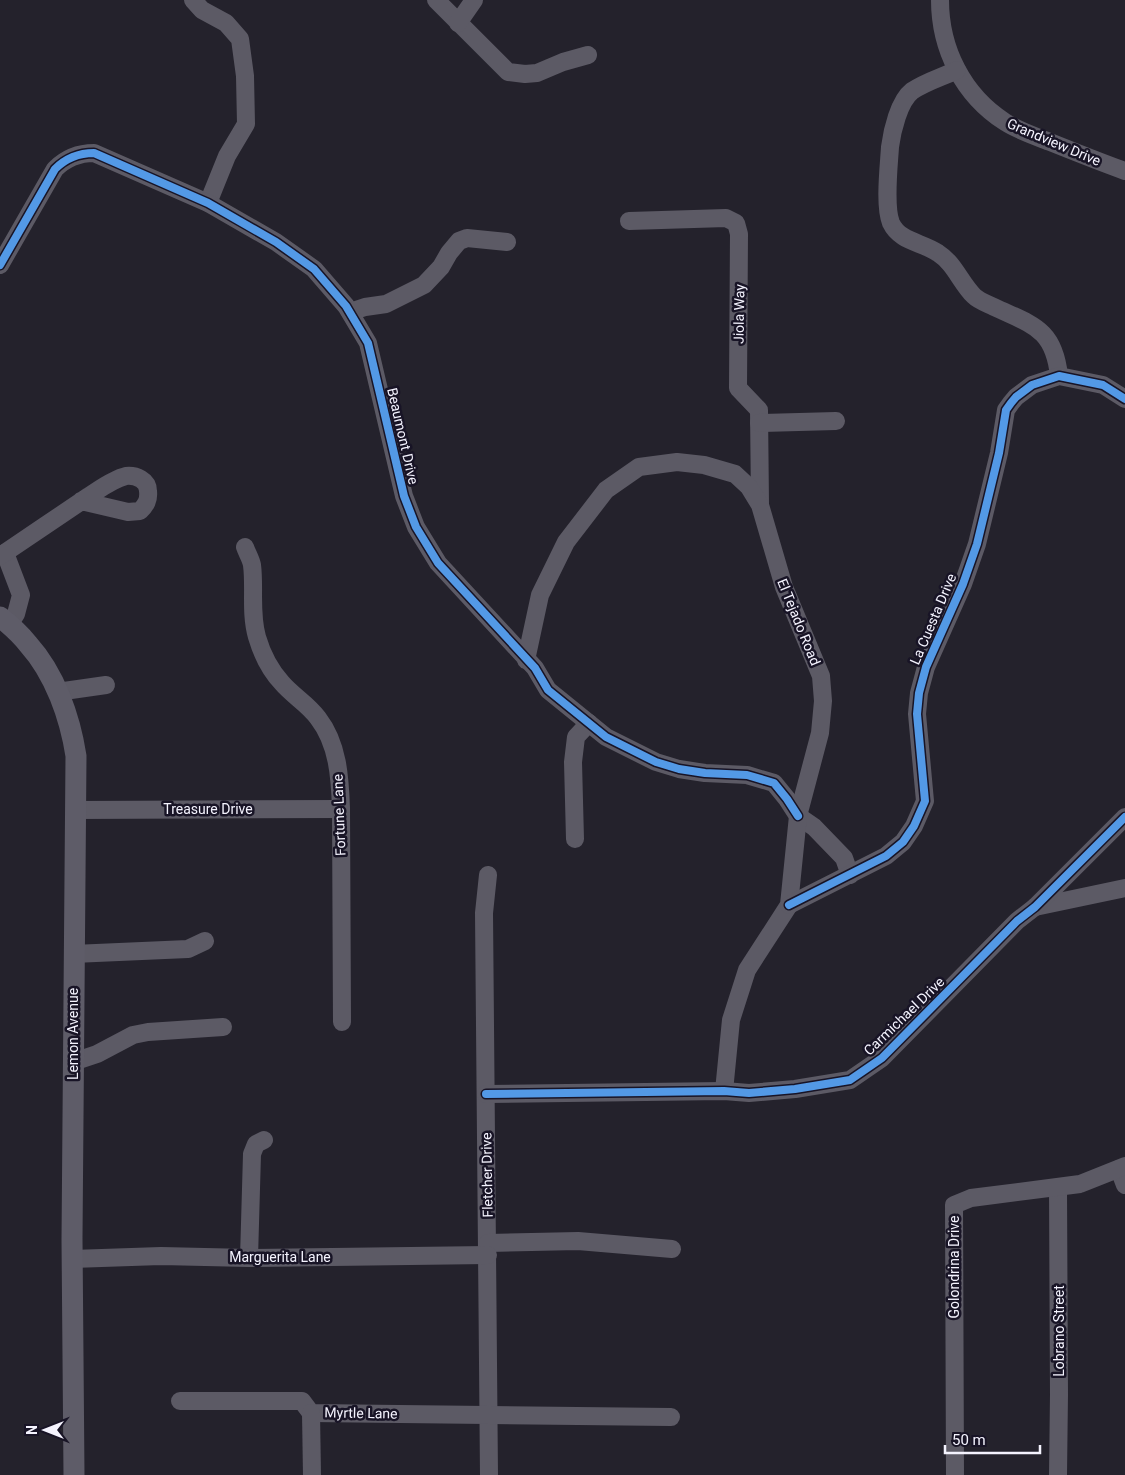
<svg xmlns="http://www.w3.org/2000/svg" width="1125" height="1475" viewBox="0 0 1125 1475" font-family="Roboto,sans-serif">
<rect width="100%" height="100%" fill="#24222c"/>
<g fill="none" stroke-linecap="round" stroke-linejoin="round">
<g stroke="#5c5a65" stroke-width="18">
<polyline points="193,0 202,10 226,23 240,39 245,76 246,124 227,156 208,203"/>
<polyline points="436,0 508,72 525,74 537,73 563,62 588,55"/>
<path d="M940 0C940 49 963 95 1005 122 1019 131 1035 136 1050 142 1075 152 1100 162 1125 171"/>
<polyline points="458,23 474,0"/>
<path d="M957 70C942 77 925 82 912 91 899 101 892 131 890 147 889 165 884 206 891 223 900 242 922 242 938 253 955 264 960 282 974 296 979 301 988 304 994 307 1032 325 1054 328 1059 376"/>
<polyline points="629,221 726,218 736,223 739,234 738,388 759,410 760,504"/>
<path d="M0 265 55 169C66 158 78 153 94 153L208 203 276 242 314 269 346 306 368 343 404 496 416 527 438 563 535 668 548 690 606 737 656 762 679 769 705 773 747 775 774 783 787 799 798 816 814 827 844 858 850 875"/>
<polyline points="350,312 365,307 386,304 424,285 441,267 449,253 459,241 467,238 507,242"/>
<polyline points="759,423 836,421"/>
<path d="M245 547C247 553 251 559 252 565 255 588 250 613 257 637 262 654 270 670 282 683 293 696 308 704 318 718 338 744 340 777 341 809L342 1022"/>
<polyline points="5,553 21,595 16,614 9,625"/>
<path d="M0 556C30 536 59 516 89 496 100 489 113 479 126 476 136 475 148 480 148 491 149 500 146 505 140 511L128 512 81 501"/>
<polyline points="526,660 540,595 566,542 606,490 639,467 677,462 704,465 735,474 749,487 760,505 784,587 821,676 823,701 820,733 798,816 789,905 747,970 731,1020 724,1091"/>
<polyline points="57,692 106,685"/>
<polyline points="75,810 341,809"/>
<polyline points="575,839 573,762 576,737 589,723"/>
<polyline points="488,875 484,913 489,1475"/>
<polyline points="789,905 886,856 903,842 914,826 925,801 917,714 919,693 926,667 963,584 977,544 999,453 1006,410 1011,403 1016,397 1032,385 1059,376 1103,385 1125,399"/>
<polyline points="1035,907 1125,888"/>
<polyline points="73,954 188,949 205,941"/>
<polyline points="73,1062 97,1054 133,1035 148,1032 223,1027"/>
<polyline points="486,1094 724,1091 749,1093 795,1089 850,1080 882,1058 1017,921 1035,907 1125,817"/>
<polyline points="1119,1169 1125,1185"/>
<polyline points="1058,1188 1059,1394 1058,1475"/>
<polyline points="488,1243 578,1241 672,1249"/>
<polyline points="249,1258 252,1154 256,1144 264,1140"/>
<polyline points="72,1259 161,1256 249,1258 488,1255"/>
<polyline points="180,1401 302,1401 311,1413 671,1417"/>
<polyline points="311,1413 312,1475"/>
<polyline points="955,1475 954,1205 971,1198 1080,1184 1125,1166"/>
</g>
<path stroke="#5e5c68" stroke-width="21" d="M0 617C10 625 20 634 28 644 55 674 70 717 76 756L72 1239 74 1475"/>
<g stroke="#181426" stroke-width="11">
<g id="cycleway">
<path d="M0 265 55 169C66 158 78 153 94 153L208 203 276 242 314 269 346 306 368 343 404 496 416 527 438 563 535 668 548 690 606 737 656 762 679 769 705 773 747 775 774 783 787 799 798 816"/>
<polyline points="789,905 886,856 903,842 914,826 925,801 917,714 919,693 926,667 963,584 977,544 999,453 1006,410 1011,403 1016,397 1032,385 1059,376 1103,385 1125,399"/>
<polyline points="486,1094 724,1091 749,1093 795,1089 850,1080 882,1058 1017,921 1035,907 1125,817"/>
</g>
</g>
<use href="#cycleway" stroke="#5399e6" stroke-width="8"/>
</g>
<g text-anchor="middle" stroke-width="5" stroke-linejoin="round" paint-order="stroke">
<g font-size="14" fill="#f4f3fe" stroke="#181426">
<text transform="translate(1054 142) rotate(23)" y="5">Grandview Drive</text>
<text transform="translate(739 314) rotate(-89)" y="5">Jiola Way</text>
<text transform="translate(403 436) rotate(77)" y="5">Beaumont Drive</text>
<text transform="translate(933 619) rotate(-67)" y="5">La Cuesta Drive</text>
<text transform="translate(799 622) rotate(68)" y="5">El Tejado Road</text>
<text x="208" y="814">Treasure Drive</text>
<text transform="translate(339 815) rotate(-92)" y="5">Fortune Lane</text>
<text transform="translate(904 1016) rotate(-44)" y="5">Carmichael Drive</text>
<text transform="translate(73 1034) rotate(-90)" y="5">Lemon Avenue</text>
<text transform="translate(487 1175) rotate(-91)" y="5">Fletcher Drive</text>
<text x="280" y="1262">Marguerita Lane</text>
<text transform="translate(954 1267) rotate(-90)" y="5">Golondrina Drive</text>
<text transform="translate(1059 1331) rotate(-90)" y="5">Lobrano Street</text>
<text transform="translate(361 1413) rotate(1)" y="5">Myrtle Lane</text>
</g>
</g>
<g transform="translate(45 1430) rotate(270)" stroke="#181426" stroke-width="4" paint-order="stroke">
<path d="M0-4L9 19L0 12L-9 19Z" fill="#f4f3fe"/>
<text y="-8" font-size="14" font-weight="bold" text-anchor="middle" fill="#f4f3fe">N</text>
</g>
<path d="M945 1445v8h95v-8" fill="none" stroke="#f4f3fe" stroke-width="2.5"/>
<text x="952" y="1445" font-size="15" fill="#f4f3fe" stroke="#181426" stroke-width="4" paint-order="stroke">50 m</text>
</svg>
